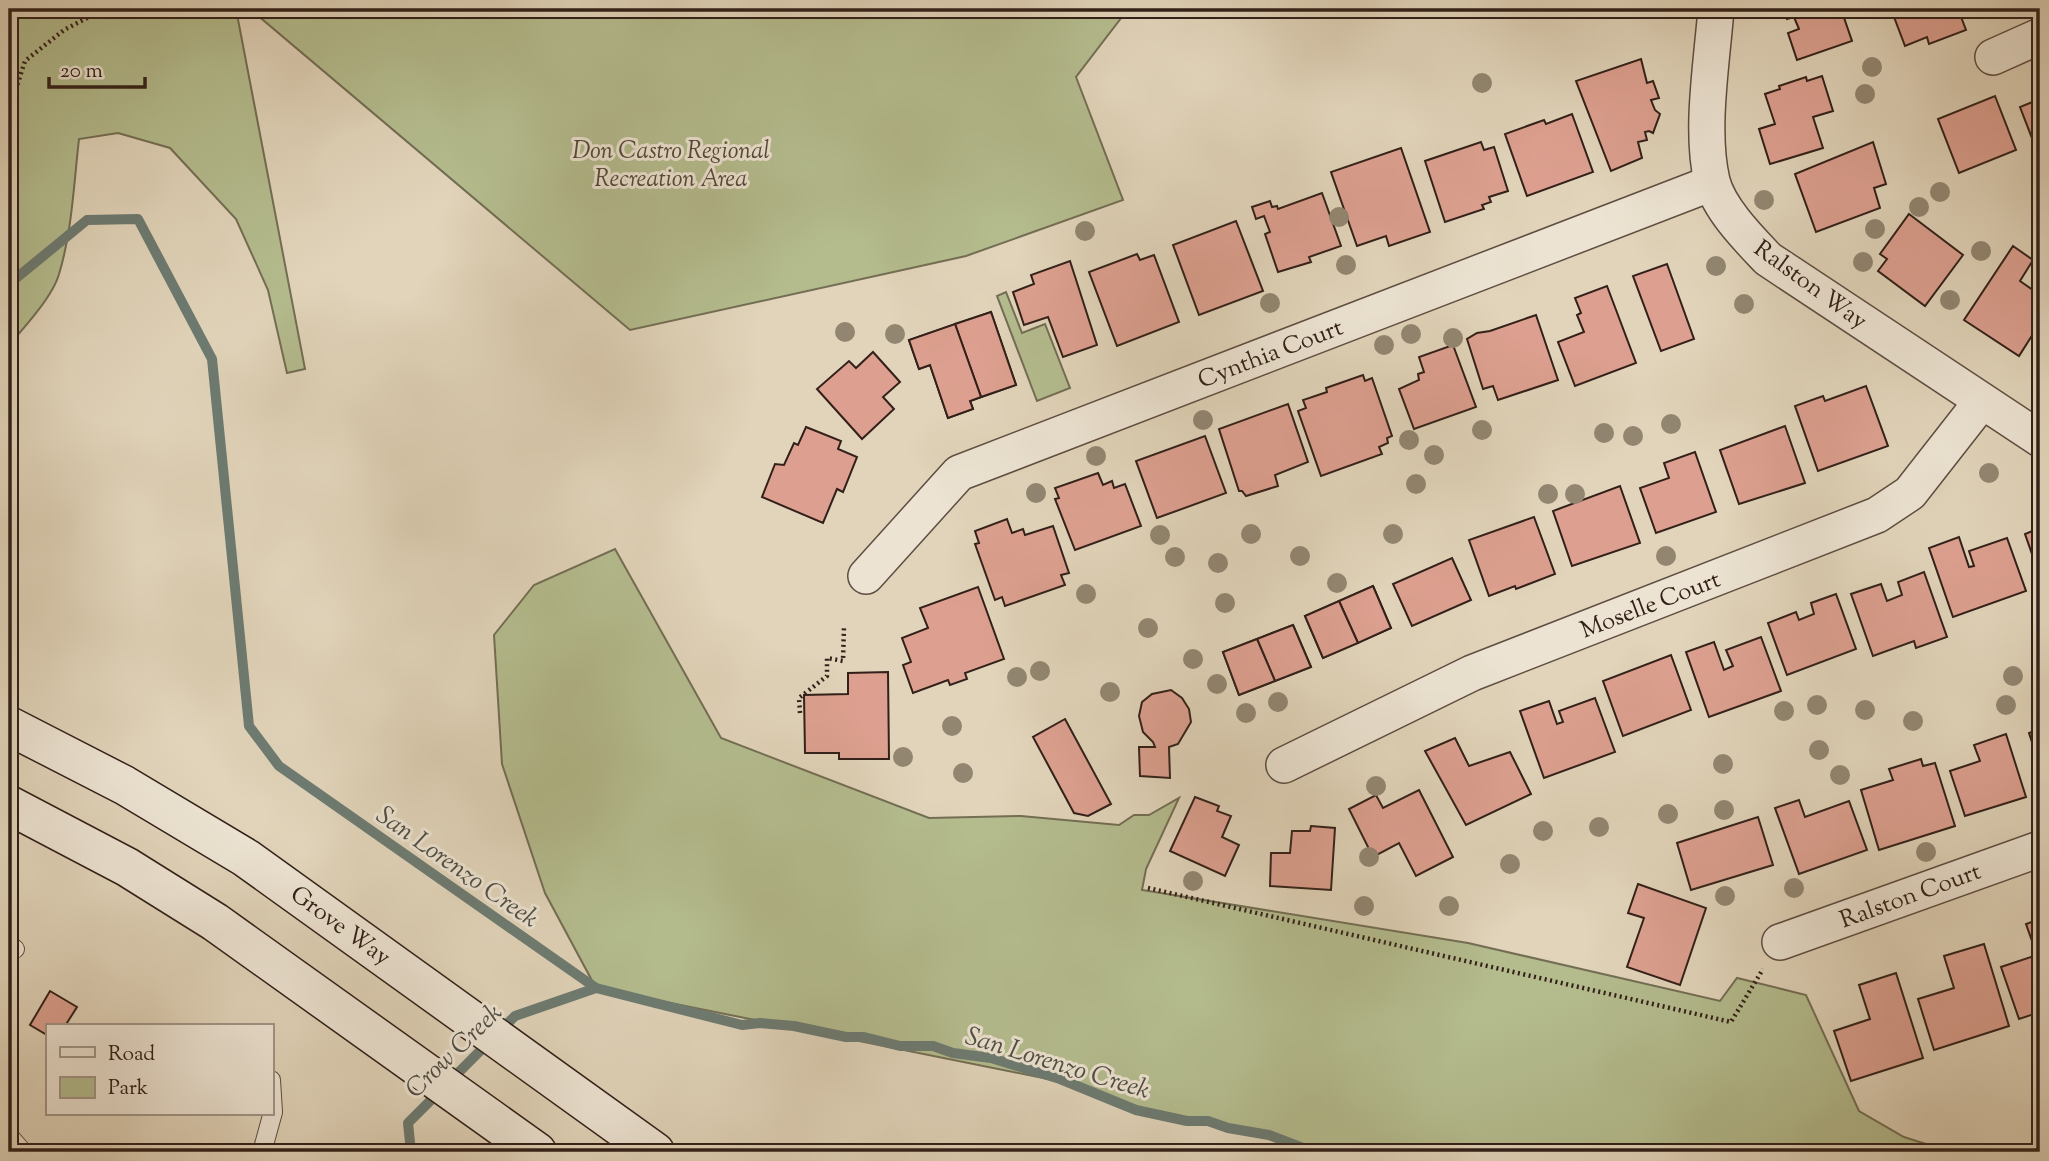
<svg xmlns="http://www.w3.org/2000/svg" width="2049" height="1161" viewBox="0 0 2049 1161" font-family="'Sorts Mill Goudy',serif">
<rect width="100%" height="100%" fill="#e1d4ba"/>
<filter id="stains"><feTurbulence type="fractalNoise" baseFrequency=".00286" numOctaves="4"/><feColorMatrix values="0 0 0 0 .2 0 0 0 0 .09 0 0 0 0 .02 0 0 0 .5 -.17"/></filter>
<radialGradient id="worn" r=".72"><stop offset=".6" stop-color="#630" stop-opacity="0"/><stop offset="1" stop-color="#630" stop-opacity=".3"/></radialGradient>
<g fill="#b4bc8e" stroke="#736e54" stroke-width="2">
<path d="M9 9H236L305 369 287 373 268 290 236 219 170 148 118 133 79 139C74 182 72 232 59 274 53 296 24 328 9 345Z"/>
<polygon points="250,9 1128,9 1076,77 1123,200 966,256 630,330"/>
<polygon points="1006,292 1022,333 1045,324 1070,388 1037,401 997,296"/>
<polygon points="615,549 721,738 929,818 1021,816 1119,825 1134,815 1149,815 1179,798 1146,869 1142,890 1468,943 1720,1001 1737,978 1806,995 1859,1111 1904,1137 1951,1152 1328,1152 1208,1122 1183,1120 1136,1111 1073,1084 596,988 545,893 502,764 494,635 534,585"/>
</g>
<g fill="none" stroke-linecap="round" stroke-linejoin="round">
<g stroke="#6d7b72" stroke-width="10">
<polyline points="9,284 87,220 138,219 212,359 249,726 279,766 596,988 742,1025 760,1023 794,1026 846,1037 864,1037 900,1046 933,1046 953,1053 991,1058 1060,1079 1136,1110 1187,1121 1208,1121 1228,1128 1269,1135 1303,1148 1325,1152"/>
<polyline points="499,1032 515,1016 596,988"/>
<polyline points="449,1082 488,1043"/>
<polyline points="411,1152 408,1123 439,1092"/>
</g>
</g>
<g fill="#dda090" stroke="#322019" stroke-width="2">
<polygon points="1783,9 1841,9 1852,41 1797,60 1788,33 1799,29 1794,17 1787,19"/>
<polygon points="1891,9 1958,9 1966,30 1929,44 1927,37 1905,46"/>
<polygon points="1641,59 1647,83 1653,81 1659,98 1651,100 1655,110 1660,114 1653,133 1649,131 1645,132 1647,140 1638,142 1642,158 1611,171 1576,81"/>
<polygon points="1822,76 1833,111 1813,117 1823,148 1770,164 1759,129 1775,124 1765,94 1780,89 1779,86 1806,77 1807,81"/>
<polygon points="1995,96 2016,150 1959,173 1938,119"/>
<polygon points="2040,99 2040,159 2020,107"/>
<polygon points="1572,114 1593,172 1527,196 1505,134 1544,120 1546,124"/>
<polygon points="1481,142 1484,150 1494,147 1508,191 1489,197 1491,202 1482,205 1484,209 1445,222 1425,161"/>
<polygon points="1873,142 1886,184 1874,188 1880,208 1816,232 1795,174"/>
<polygon points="1401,148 1430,232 1389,246 1386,236 1357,246 1331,172"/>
<polygon points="1322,193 1341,246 1309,257 1311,262 1278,272 1265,234 1270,232 1264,216 1256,219 1252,207 1270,201 1272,207 1277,206 1278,209"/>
<polygon points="1909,214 1963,255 1925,306 1878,271 1887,259 1880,254"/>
<polygon points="1236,221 1263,291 1199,315 1173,245"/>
<polygon points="2013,246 2033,260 2020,281 2040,295 2040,323 2019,356 1964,320"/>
<polygon points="1137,254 1140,260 1154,255 1179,322 1117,346 1089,272"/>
<polygon points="1070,261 1097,345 1063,357 1048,317 1024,325 1013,292 1034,284 1031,275"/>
<polygon points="1667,264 1694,339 1661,351 1633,276"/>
<polygon points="1607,286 1636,363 1575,386 1558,342 1584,332 1577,315 1581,313 1575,298"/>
<polygon points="991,312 1016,385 970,401 973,409 948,418 930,365 919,369 909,340"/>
<polygon points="991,312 1016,385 981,397 955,324"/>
<polygon points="1536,315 1558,380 1498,400 1493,386 1483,389 1467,339 1477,333 1490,331"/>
<polygon points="955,324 981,397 970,401 973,409 948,418 930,365 919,369 909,340"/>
<polygon points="1453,345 1476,407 1414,429 1399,389 1419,380 1418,374 1424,372 1419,357"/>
<polygon points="873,352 900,382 883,397 894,409 862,439 817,389 849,361 856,368"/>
<polygon points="1363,375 1365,381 1372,378 1392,436 1387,438 1388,443 1379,447 1382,454 1321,476 1298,411 1306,408 1303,400 1327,392 1326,388"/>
<polygon points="1866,386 1888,446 1818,471 1795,406 1823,396 1825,401"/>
<polygon points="1288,404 1308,462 1275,475 1278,486 1246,496 1242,491 1239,491 1219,429"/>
<polygon points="1785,426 1805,483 1739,504 1720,450"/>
<polygon points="806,427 841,441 838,449 857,457 843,492 837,489 823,523 762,497 775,464 784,465 794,443 798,445"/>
<polygon points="1205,436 1226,493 1157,518 1136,461"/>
<polygon points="1695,452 1716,512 1656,533 1640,488 1669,478 1664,463"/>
<polygon points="1098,473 1103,485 1112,481 1114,488 1125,484 1141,526 1075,550 1055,499 1059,498 1055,488"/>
<polygon points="1620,486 1640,543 1572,566 1553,511"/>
<polygon points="1534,517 1555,574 1516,589 1515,586 1489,596 1469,540"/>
<polygon points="1007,519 1012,533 1023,529 1025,535 1053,526 1069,573 1061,575 1065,585 1005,606 1002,597 995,600 975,544 979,543 975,531"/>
<polygon points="2040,528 2040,577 2025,534"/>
<polygon points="1959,537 1969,567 1974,566 1969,551 2007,538 2026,591 1953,617 1929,548"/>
<polygon points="1452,558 1471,600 1412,626 1393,584"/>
<polygon points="1924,572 1947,637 1916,648 1914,641 1873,656 1851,594 1881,584 1887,601 1902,595 1898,582"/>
<polygon points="1373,586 1391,628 1323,658 1305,616"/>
<polygon points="1373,586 1391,628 1358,643 1339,601"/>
<polygon points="978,587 1004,659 965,673 967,679 950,685 948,680 913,693 903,665 911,662 902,638 928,628 920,608"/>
<polygon points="1836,594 1856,649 1787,675 1768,623 1796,612 1799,620 1814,614 1811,603"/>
<polygon points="1339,601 1358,643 1323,658 1305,616"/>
<polygon points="1293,625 1311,667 1239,695 1223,652"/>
<polygon points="1293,625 1311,667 1275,681 1257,639"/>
<polygon points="1761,637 1781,691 1709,717 1686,652 1714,642 1724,670 1733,666 1726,650"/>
<polygon points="1257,639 1275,681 1239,695 1223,652"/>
<polygon points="1671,655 1691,710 1623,736 1603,681"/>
<polygon points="888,672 889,759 839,759 839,753 805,753 804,695 848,694 848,673"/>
<polygon points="1171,690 1182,698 1189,709 1191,722 1178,744 1169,747 1170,778 1140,776 1139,747 1155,747 1153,742 1143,732 1139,716 1142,702 1152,694"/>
<polygon points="1595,698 1615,752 1544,778 1520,711 1549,701 1557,724 1563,722 1559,711"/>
<polygon points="1065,719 1111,804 1088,816 1074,813 1033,737"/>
<polygon points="2040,729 2040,766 2029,733"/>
<polygon points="2006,734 2026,797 1965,816 1950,771 1980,761 1974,745"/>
<polygon points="1455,738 1469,766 1510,752 1531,794 1466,825 1425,751"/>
<polygon points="1921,759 1923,766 1935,763 1955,826 1879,850 1861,790 1893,780 1889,769"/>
<polygon points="1419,790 1453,857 1416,876 1399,843 1373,857 1349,809 1376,795 1383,808"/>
<polygon points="1195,797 1219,806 1217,811 1231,816 1222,837 1239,845 1225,876 1170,851"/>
<polygon points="1799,800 1805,817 1849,801 1867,850 1799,874 1775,808"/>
<polygon points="1758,817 1773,865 1691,890 1677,843"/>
<polygon points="1311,826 1335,828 1331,890 1270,886 1271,853 1290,853 1292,831 1310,831"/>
<polygon points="1638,884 1706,908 1680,985 1627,967 1644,918 1628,913"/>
<polygon points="2040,919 2040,1012 2019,1019 2001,967 2037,955 2026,924"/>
<polygon points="1984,944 2009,1026 1934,1050 1918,999 1954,988 1944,956"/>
<polygon points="1896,973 1923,1058 1851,1081 1834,1031 1870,1019 1859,985"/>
<polygon points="50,991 77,1007 65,1026 47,1026 47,1035 30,1025"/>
</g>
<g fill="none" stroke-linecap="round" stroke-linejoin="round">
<g stroke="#5e4d41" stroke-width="20">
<g id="service">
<polyline points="9,945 15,949"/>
<polyline points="9,1136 23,1152"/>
<polyline points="262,1152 273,1112 271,1080"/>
</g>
</g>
<g stroke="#5e4d41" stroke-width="38">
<g id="minor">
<path d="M1716 9C1712 61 1700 131 1712 181 1719 209 1749 239 1768 259L2040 439"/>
<polyline points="1993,57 2040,36"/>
<polyline points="866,576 959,473 1712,183"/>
<polyline points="1284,765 1472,673 1877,515 1910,493 1982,401"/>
<polyline points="1780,942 2040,849"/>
</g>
</g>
<g stroke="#322019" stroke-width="41">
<g id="secondary">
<polyline points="9,726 124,785 246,858 655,1152"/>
<polyline points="9,805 127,867 215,922 537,1152"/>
</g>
</g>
<g stroke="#322019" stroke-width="4.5" stroke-dasharray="2 3.5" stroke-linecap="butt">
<polyline points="14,95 25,61 64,30 104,9"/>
<polyline points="800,713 799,698 827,676 827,658 843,661 844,626"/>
<polyline points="1148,888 1731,1022 1763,969"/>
</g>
<use href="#service" stroke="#ece3d2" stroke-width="18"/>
<use href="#minor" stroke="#ece3d2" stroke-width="35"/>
<use href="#secondary" stroke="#ece3d2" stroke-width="38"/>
</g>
<g fill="#928671">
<circle cx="1872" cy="67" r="10"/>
<circle cx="1482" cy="83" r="10"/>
<circle cx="1865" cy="94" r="10"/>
<circle cx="1940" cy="192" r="10"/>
<circle cx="1764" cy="200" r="10"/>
<circle cx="1919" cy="207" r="10"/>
<circle cx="1339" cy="217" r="10"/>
<circle cx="1875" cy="229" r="10"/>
<circle cx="1085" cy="231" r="10"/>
<circle cx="1981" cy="251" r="10"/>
<circle cx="1863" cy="262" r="10"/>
<circle cx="1346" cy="265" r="10"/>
<circle cx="1716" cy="266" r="10"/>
<circle cx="1950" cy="300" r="10"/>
<circle cx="1270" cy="303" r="10"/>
<circle cx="1744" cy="304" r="10"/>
<circle cx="845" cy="332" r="10"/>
<circle cx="895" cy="334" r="10"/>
<circle cx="1411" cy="334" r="10"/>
<circle cx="1453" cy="338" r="10"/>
<circle cx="1384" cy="345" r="10"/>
<circle cx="1203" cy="420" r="10"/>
<circle cx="1671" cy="424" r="10"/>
<circle cx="1482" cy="430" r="10"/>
<circle cx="1604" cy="433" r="10"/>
<circle cx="1633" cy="436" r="10"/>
<circle cx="1409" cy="440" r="10"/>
<circle cx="1434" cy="455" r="10"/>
<circle cx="1096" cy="456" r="10"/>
<circle cx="1989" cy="473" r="10"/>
<circle cx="1416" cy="484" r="10"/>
<circle cx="1036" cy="493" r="10"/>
<circle cx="1548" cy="494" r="10"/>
<circle cx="1575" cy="494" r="10"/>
<circle cx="1251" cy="534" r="10"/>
<circle cx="1393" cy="534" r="10"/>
<circle cx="1160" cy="535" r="10"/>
<circle cx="1300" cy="556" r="10"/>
<circle cx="1666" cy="556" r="10"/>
<circle cx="1175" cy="557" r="10"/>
<circle cx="1218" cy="563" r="10"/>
<circle cx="1337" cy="583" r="10"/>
<circle cx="1086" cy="594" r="10"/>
<circle cx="1225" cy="603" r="10"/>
<circle cx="1148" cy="628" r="10"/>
<circle cx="1193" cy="659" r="10"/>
<circle cx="1040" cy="671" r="10"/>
<circle cx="2013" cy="676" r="10"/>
<circle cx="1017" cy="677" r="10"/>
<circle cx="1217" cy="684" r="10"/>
<circle cx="1110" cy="692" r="10"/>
<circle cx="1278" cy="702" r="10"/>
<circle cx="1817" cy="705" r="10"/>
<circle cx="2006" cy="705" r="10"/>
<circle cx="1865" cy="710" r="10"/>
<circle cx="1784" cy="711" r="10"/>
<circle cx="1246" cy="713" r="10"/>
<circle cx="1913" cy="721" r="10"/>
<circle cx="952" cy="726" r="10"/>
<circle cx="1819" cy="750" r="10"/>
<circle cx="903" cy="757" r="10"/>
<circle cx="1723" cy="764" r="10"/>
<circle cx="963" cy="773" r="10"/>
<circle cx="1840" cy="775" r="10"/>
<circle cx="1376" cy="786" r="10"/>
<circle cx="1724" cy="810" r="10"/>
<circle cx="1668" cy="814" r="10"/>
<circle cx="1599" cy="827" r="10"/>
<circle cx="1543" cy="831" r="10"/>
<circle cx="1926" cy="852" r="10"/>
<circle cx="1369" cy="857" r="10"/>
<circle cx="1510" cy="864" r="10"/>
<circle cx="1193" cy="881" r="10"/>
<circle cx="1794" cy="888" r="10"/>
<circle cx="1725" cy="896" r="10"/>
<circle cx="1364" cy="906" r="10"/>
<circle cx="1449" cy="906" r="10"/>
</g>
<g text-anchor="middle" stroke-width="6" stroke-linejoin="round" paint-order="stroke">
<g font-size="24" font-style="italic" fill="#524736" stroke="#ece3d2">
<text x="671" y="158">Don Castro Regional<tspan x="671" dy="28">Recreation Area</tspan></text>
</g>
<g font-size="24" fill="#322019" stroke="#ece3d2">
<text transform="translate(1811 284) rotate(36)" y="8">Ralston Way</text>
<text transform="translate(1270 353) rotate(-21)" y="8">Cynthia Court</text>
<text transform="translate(1650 604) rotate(-21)" y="8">Moselle Court</text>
<text transform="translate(1910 895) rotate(-20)" y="8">Ralston Court</text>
<text transform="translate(341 925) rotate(36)" y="8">Grove Way</text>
</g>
<g font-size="26" font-style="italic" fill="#4f4e45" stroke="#ece3d2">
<text transform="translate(458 866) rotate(35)" y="9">San Lorenzo Creek</text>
<text transform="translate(453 1050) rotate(-44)" y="9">Crow Creek</text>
<text transform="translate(1058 1062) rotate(17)" y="9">San Lorenzo Creek</text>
</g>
</g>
<rect width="2049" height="1161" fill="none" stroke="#e1d4ba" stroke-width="35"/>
<rect x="10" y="10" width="2028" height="1140" fill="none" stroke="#322019" stroke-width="3.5"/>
<rect x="18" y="18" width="2014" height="1126" fill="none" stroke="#322019" stroke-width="2"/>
<rect x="46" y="1024" width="228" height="91" fill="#ece3d2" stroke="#a29588" stroke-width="2"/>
<rect x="60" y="1047" width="35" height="10" fill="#ece3d2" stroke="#a29588" stroke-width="2"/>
<text x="108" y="1060" font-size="21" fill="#322019">Road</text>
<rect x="60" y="1077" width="35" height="21" fill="#b4bc8e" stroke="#a29588" stroke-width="2"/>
<text x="108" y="1094" font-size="21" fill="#322019">Park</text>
<path d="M49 77v10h96v-10" fill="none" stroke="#322019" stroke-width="3.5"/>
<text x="60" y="77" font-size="21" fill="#322019" stroke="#ece3d2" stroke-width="5" paint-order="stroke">20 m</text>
<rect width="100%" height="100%" filter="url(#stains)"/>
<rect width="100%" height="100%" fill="url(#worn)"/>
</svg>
